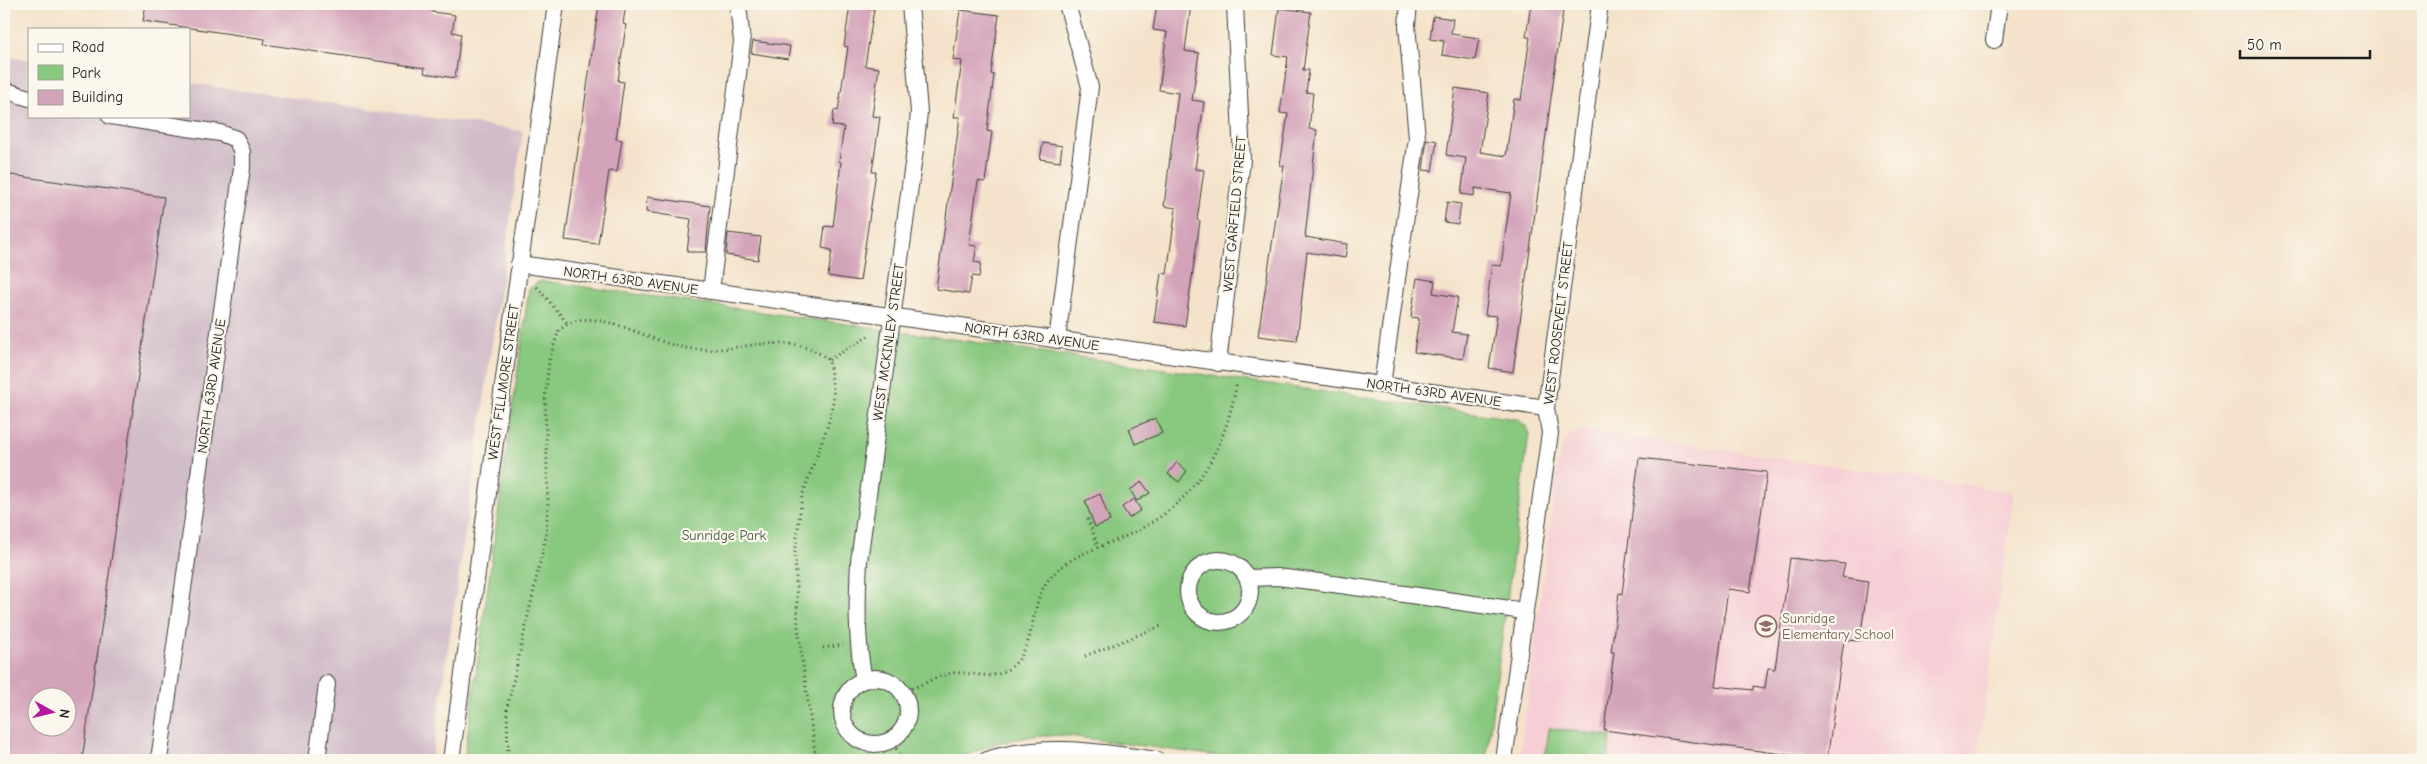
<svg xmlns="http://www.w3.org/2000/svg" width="2427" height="764" viewBox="0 0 2427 764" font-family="'Comic Neue',sans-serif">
<rect width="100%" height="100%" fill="#fbf7ec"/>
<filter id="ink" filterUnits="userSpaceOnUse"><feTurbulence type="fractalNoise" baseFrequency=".02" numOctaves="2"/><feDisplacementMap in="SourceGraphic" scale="10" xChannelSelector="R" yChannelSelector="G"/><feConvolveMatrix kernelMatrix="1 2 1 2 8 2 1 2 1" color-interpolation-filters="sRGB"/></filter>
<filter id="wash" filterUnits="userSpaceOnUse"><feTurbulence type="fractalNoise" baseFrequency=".0096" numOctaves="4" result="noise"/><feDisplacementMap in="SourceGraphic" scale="20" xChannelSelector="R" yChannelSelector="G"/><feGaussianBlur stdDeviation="1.12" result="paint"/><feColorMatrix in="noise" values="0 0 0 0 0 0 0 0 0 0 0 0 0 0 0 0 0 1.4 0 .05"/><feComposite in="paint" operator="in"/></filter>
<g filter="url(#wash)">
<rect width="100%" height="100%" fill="#f4e3ca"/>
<polygon fill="#f6cfd6" points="1586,430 2014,492 1977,760 1519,760 1560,453 1566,439 1574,433"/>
<path fill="#d1bdc9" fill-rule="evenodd" d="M4 57 29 60V116H189V83L523 131 432 760H4ZM38 696H68V726H38Z"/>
<g fill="#88c87f" stroke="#52724e">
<polygon points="543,281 1517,419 1526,426 1529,434 1486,760 1246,760 1062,735 1030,737 996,743 956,760 464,760 529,289 538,282"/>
<polygon points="1549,728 1611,736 1608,760 1545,760"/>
</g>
<g id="blocks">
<g fill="#d3a3b9" fill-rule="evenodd">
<polygon points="146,4 306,4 340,9 340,4 434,4 432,12 455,15 452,32 461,34 455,78 424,73 425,68 264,44 265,39 143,21"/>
<polygon points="599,4 626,4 623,24 626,25 618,81 624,82 616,139 622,140 617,172 609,171 598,244 565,240"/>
<polygon points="1157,4 1191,4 1185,51 1199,53 1192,100 1204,102 1195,169 1204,170 1197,220 1200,221 1185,326 1154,322 1161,273 1167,274 1176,208 1164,206 1178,93 1159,90 1167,32 1153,30"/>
<polygon points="1531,4 1564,4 1513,372 1489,368 1497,316 1485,315 1492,265 1501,266 1511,193 1475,188 1474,196 1461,194 1466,158 1446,155 1455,88 1489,93 1480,152 1506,156 1514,99 1521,100 1530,37 1526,37"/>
<polygon points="850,5 874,9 865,66 879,68 872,116 880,117 872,172 876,172 860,281 828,276 832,250 822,248 825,226 833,227 841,162 839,161 844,127 832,126 834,110 838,111 848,47 844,46"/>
<polygon points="1279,8 1311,12 1303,70 1309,70 1306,92 1313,93 1309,129 1317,130 1305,237 1347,244 1345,258 1307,252 1297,341 1258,336 1284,166 1280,165 1288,114 1280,113 1288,57 1273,55"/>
<polygon points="960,10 999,15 991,74 994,75 987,131 992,132 985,182 978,181 969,245 977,246 974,262 981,263 979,277 972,276 969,294 936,289 960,117 954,117 962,61 953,60"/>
<polygon points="1433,16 1453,19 1451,34 1479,38 1475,60 1442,55 1444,41 1430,39"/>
<polygon points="753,41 790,46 788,59 751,53"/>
<polygon points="1427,139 1437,141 1432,171 1423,170"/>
<polygon points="1043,143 1062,146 1060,162 1040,159"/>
<path d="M4 174 164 197 82 760H4ZM38 696H68V726H38Z"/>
<polygon points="647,197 710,206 706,252 687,252 691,219 646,212"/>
<polygon points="1447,202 1461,204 1458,224 1444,222"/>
<polygon points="728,233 761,237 758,260 726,255"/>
<polygon points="1417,278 1435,281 1433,293 1458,297 1452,332 1467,334 1463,359 1414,352 1419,318 1411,317"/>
<polygon points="1156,418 1162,433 1135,444 1129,429"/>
<polygon points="1639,458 1767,472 1750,592 1728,589 1715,686 1753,690 1753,686 1765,688 1768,668 1775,669 1790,558 1845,564 1842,577 1868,581 1860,641 1844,640 1827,760 1604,730 1614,652 1611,652 1619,593 1622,594"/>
<polygon points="1177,462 1187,471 1179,482 1168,474"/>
<polygon points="1142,482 1150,493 1137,501 1130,490"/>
<polygon points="1100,494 1110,521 1095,527 1085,501"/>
<polygon points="1134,499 1141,510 1129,518 1122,507"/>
</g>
</g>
</g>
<g filter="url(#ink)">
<use href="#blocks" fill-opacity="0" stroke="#3c3a36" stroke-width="1"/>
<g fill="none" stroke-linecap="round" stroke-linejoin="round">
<g stroke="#3c3a36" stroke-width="18">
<g id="minor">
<polyline points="1994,40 1999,4"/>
<polyline points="4,90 29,98"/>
<polyline points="110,116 220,133 236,139 242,152 242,168 159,760"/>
<polyline points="519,264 1546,408"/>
<polyline points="711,291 742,42 738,4"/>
<polyline points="1057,340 1090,87 1067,4"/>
<polyline points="1218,363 1242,160 1235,4"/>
<polyline points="1382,385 1417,138 1407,25 1409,4"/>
<circle cx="1219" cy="591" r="31"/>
<polyline points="1248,578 1277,577 1319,582 1524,611"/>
<circle cx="875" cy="711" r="33"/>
<path d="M864 680C856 640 857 602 859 561L916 142 919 112 910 4"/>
<polyline points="317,760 327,684"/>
<polyline points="451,760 556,4"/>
<path d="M987 760C1043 742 1099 752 1156 760"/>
<polyline points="1504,760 1550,433 1546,408 1600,4"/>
</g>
</g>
<g stroke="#3c3a36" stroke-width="3" stroke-dasharray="1 4" stroke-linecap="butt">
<polyline points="537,287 568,324"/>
<polyline points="829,360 870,335"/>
<polyline points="1088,519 1098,547"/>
<polyline points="823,648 843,645"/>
<polyline points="1085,656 1161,626"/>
<path d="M902 691C920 688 934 676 952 673 965 671 989 679 1001 673 1040 656 1026 607 1049 579 1069 555 1097 549 1124 537 1194 506 1224 454 1237 382"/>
<polyline points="891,740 903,760"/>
<polyline points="879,744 889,760"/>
<path d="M508 760 507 709 546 536 548 502 545 398 549 360 559 330C565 326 572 321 579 320 614 315 657 346 693 349 740 354 787 327 829 360L834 397 828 425 802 496 795 553 798 628 816 760"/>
</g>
<use href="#minor" stroke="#fff" stroke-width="16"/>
</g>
</g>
<defs>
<g id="school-ring" transform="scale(1.125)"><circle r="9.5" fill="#fbf7ec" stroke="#8d6e63" stroke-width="1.5"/><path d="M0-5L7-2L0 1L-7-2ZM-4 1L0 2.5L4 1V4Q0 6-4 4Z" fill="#8d6e63"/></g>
</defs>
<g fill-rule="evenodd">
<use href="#school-ring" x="1766" y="626"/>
</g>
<g text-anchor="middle" stroke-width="4.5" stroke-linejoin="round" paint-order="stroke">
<g font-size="14" fill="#1c1c1c" stroke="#fbf7ec">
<text transform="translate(1234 214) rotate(-85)" y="5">WEST GARFIELD STREET</text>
<text transform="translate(631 280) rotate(8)" y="5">NORTH 63RD AVENUE</text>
<text transform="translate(1558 323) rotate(-83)" y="5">WEST ROOSEVELT STREET</text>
<text transform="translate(1032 336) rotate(8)" y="5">NORTH 63RD AVENUE</text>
<text transform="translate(888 342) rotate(-82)" y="5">WEST MCKINLEY STREET</text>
<text transform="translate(503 382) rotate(-82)" y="5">WEST FILLMORE STREET</text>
<text transform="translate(211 386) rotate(-82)" y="5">NORTH 63RD AVENUE</text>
<text transform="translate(1434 392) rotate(8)" y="5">NORTH 63RD AVENUE</text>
</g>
<g font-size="14" fill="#42583f" stroke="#fbf7ec">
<text x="724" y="540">Sunridge Park</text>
</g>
<g font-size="14" fill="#785e54" stroke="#fbf7ec" text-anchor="start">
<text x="1782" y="623">Sunridge<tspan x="1782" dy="16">Elementary School</tspan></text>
</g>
</g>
<rect width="2427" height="764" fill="none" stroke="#fbf7ec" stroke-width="20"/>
<rect x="28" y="28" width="162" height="90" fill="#fbf7ec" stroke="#a29f99"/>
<rect x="38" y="44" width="25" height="8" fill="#ffffff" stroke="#a29f99"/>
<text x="72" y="52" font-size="15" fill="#1c1c1c">Road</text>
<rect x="38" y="65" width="25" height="15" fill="#88c87f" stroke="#a29f99"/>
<text x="72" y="78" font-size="15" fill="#1c1c1c">Park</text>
<rect x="38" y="90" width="25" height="15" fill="#d3a3b9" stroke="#a29f99"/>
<text x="72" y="102" font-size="15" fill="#1c1c1c">Building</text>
<g transform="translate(52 712) rotate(98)"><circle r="24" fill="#fbf7ec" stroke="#a29f99"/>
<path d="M0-4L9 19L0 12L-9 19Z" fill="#b5179e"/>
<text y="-8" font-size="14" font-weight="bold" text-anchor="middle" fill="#1c1c1c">N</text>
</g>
<path d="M2240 50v8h130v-8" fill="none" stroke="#1c1c1c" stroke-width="2.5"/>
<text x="2247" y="50" font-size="15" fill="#1c1c1c" stroke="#fbf7ec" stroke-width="4" paint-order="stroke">50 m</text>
</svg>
